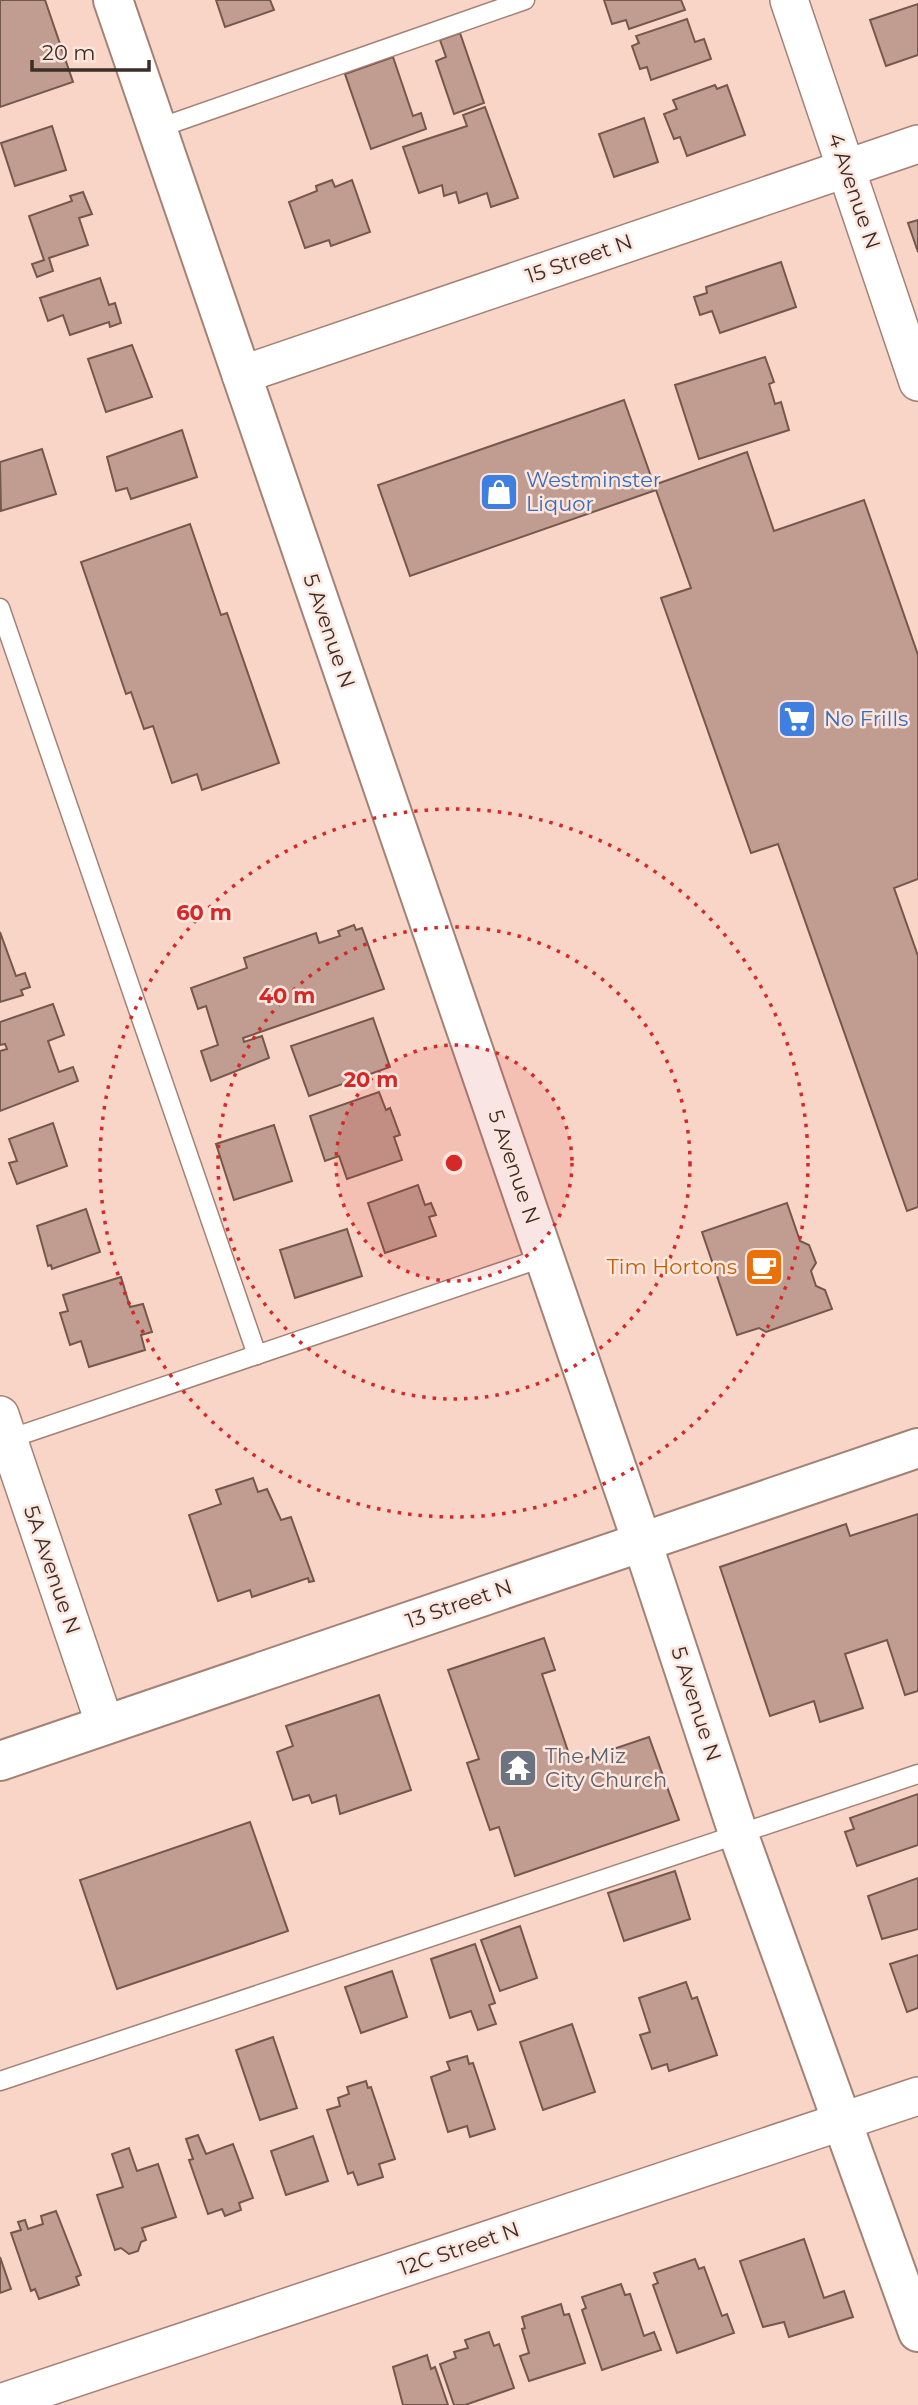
<svg xmlns="http://www.w3.org/2000/svg" width="918" height="2405" viewBox="0 0 918 2405" font-family="Montserrat,sans-serif">
<rect width="100%" height="100%" fill="#f9d5c7"/>
<g fill="#c09d90" stroke="#75574b" stroke-width="2">
<polygon points="0,0 45,0 73,82 0,107"/>
<polygon points="216,0 270,0 274,10 225,27"/>
<polygon points="604,0 681,0 685,10 629,29 626,20 612,24"/>
<polygon points="918,4 918,55 886,66 870,20"/>
<polygon points="687,19 695,42 704,39 711,59 651,80 647,67 640,69 632,46 639,43 636,36"/>
<polygon points="460,33 484,103 454,114 436,61 446,57 440,40"/>
<polygon points="393,57 413,116 421,113 426,129 371,149 345,74"/>
<polygon points="715,85 717,89 727,85 745,135 687,156 680,137 674,139 664,114 677,109 673,100"/>
<polygon points="485,107 518,198 491,207 487,193 459,203 456,192 444,196 442,185 419,193 403,147 467,126 463,115"/>
<polygon points="644,118 658,162 614,177 599,134"/>
<polygon points="52,126 66,170 15,186 1,143"/>
<polygon points="332,180 335,187 352,180 370,232 331,246 329,240 305,248 289,202 317,191 316,186"/>
<polygon points="83,192 92,214 79,218 88,245 49,258 53,271 37,277 32,264 44,260 29,216 72,201 70,196"/>
<polygon points="918,220 918,252 908,223"/>
<polygon points="781,262 796,307 720,333 712,311 700,315 694,297 707,293 706,287"/>
<polygon points="100,278 109,305 115,303 121,323 110,327 109,322 70,335 63,315 48,321 40,298"/>
<polygon points="132,345 152,397 106,412 88,359"/>
<polygon points="765,357 774,382 769,384 775,404 781,402 789,430 699,459 675,385"/>
<polygon points="624,400 654,485 747,452 774,531 864,500 918,655 918,879 894,888 918,956 918,1207 907,1211 778,844 751,853 661,598 691,588 656,490 410,576 378,485"/>
<polygon points="182,430 197,477 131,499 127,488 116,491 107,457"/>
<polygon points="42,449 56,494 1,511 0,462"/>
<polygon points="190,524 221,615 227,613 279,763 202,790 197,774 172,783 153,726 144,729 131,692 126,694 81,562"/>
<polygon points="354,925 356,930 362,928 384,989 243,1038 244,1042 262,1036 269,1058 211,1081 201,1051 218,1045 206,1006 198,1009 191,988 247,968 244,958 316,933 319,943 340,936 338,931"/>
<polygon points="0,932 16,976 25,973 30,987 21,990 23,995 0,1002"/>
<polygon points="53,1004 64,1035 48,1041 59,1072 73,1067 78,1081 0,1111 0,1051 7,1049 5,1044 0,1045 0,1022"/>
<polygon points="373,1018 390,1067 309,1096 291,1046"/>
<polygon points="379,1092 386,1110 390,1108 400,1135 394,1137 402,1160 347,1179 339,1156 325,1161 310,1116"/>
<polygon points="53,1123 67,1166 17,1184 9,1163 17,1161 9,1139"/>
<polygon points="274,1125 292,1181 234,1200 216,1144"/>
<polygon points="418,1185 425,1205 431,1203 436,1215 429,1217 436,1236 385,1253 368,1203"/>
<polygon points="787,1203 800,1241 809,1245 816,1263 811,1271 816,1286 825,1290 832,1309 766,1332 759,1328 737,1335 702,1232"/>
<polygon points="86,1209 100,1252 52,1269 51,1265 48,1266 37,1226"/>
<polygon points="347,1229 362,1276 295,1298 280,1250"/>
<polygon points="121,1277 130,1307 143,1304 152,1332 141,1335 145,1350 89,1367 81,1341 70,1345 60,1313 68,1311 63,1295"/>
<polygon points="253,1478 258,1492 267,1489 281,1520 291,1517 314,1581 309,1582 308,1578 252,1597 250,1590 218,1601 189,1515 221,1504 216,1490"/>
<polygon points="918,1514 918,1691 905,1695 887,1640 845,1654 863,1708 820,1722 814,1701 770,1716 720,1567 846,1524 850,1536"/>
<polygon points="544,1638 555,1670 542,1674 572,1763 649,1737 679,1820 515,1876 499,1827 490,1830 467,1763 479,1759 448,1670"/>
<polygon points="379,1695 411,1790 340,1814 336,1795 312,1803 309,1795 293,1800 277,1752 293,1746 286,1726"/>
<polygon points="918,1794 918,1845 857,1866 845,1832 854,1829 850,1818"/>
<polygon points="250,1822 288,1931 117,1989 80,1880"/>
<polygon points="675,1871 690,1919 624,1941 608,1893"/>
<polygon points="918,1878 918,1929 882,1939 868,1896"/>
<polygon points="520,1926 537,1978 500,1991 481,1940"/>
<polygon points="475,1944 495,2003 489,2005 496,2024 478,2030 471,2011 450,2018 431,1959"/>
<polygon points="918,1955 918,2008 907,2012 890,1964"/>
<polygon points="392,1971 407,2017 361,2033 345,1987"/>
<polygon points="686,1982 692,1999 697,1997 717,2055 669,2071 667,2064 652,2069 640,2035 650,2032 639,1998"/>
<polygon points="572,2024 595,2092 543,2110 520,2042"/>
<polygon points="273,2037 297,2108 260,2120 236,2050"/>
<polygon points="467,2056 469,2064 473,2063 495,2129 470,2137 467,2126 448,2132 431,2077 450,2070 447,2062"/>
<polygon points="366,2081 368,2088 371,2087 395,2159 379,2164 383,2177 358,2185 353,2172 348,2174 327,2110 340,2106 338,2098 349,2094 347,2087"/>
<polygon points="198,2135 206,2154 233,2144 253,2198 239,2203 241,2210 225,2216 222,2209 208,2214 189,2160 193,2159 186,2139"/>
<polygon points="313,2136 328,2181 286,2195 271,2151"/>
<polygon points="129,2148 137,2171 158,2164 176,2217 142,2228 146,2240 141,2242 138,2251 129,2254 121,2248 115,2250 97,2195 123,2187 112,2154"/>
<polygon points="56,2211 81,2275 76,2277 79,2285 39,2299 35,2289 31,2291 11,2233 21,2230 18,2222 25,2220 28,2229 43,2224 41,2216"/>
<polygon points="804,2239 824,2298 844,2291 853,2317 789,2337 784,2322 763,2327 740,2261"/>
<polygon points="0,2257 11,2289 0,2293"/>
<polygon points="695,2259 699,2269 704,2267 722,2316 727,2314 734,2333 677,2353 653,2285 658,2283 654,2273"/>
<polygon points="621,2284 625,2295 630,2294 644,2336 654,2332 661,2350 602,2370 582,2310 586,2308 582,2297"/>
<polygon points="561,2304 564,2315 569,2314 585,2363 529,2381 520,2356 529,2353 522,2329 525,2328 522,2317"/>
<polygon points="489,2332 494,2346 499,2344 514,2388 465,2405 454,2405 440,2364 456,2358 454,2352 468,2348 465,2340"/>
<polygon points="427,2355 431,2369 435,2367 448,2405 403,2405 393,2367"/>
</g>
<g fill="none" stroke-linecap="round" stroke-linejoin="round">
<g stroke="#a38276" stroke-width="21">
<g id="lane">
<polyline points="156,129 525,0"/>
<polyline points="0,608 257,1355"/>
<polyline points="3,1441 545,1257"/>
<polyline points="0,2081 918,1774"/>
</g>
</g>
<g stroke="#a38276" stroke-width="40">
<g id="street">
<polyline points="789,0 918,382"/>
<polyline points="241,375 918,144"/>
<polyline points="0,1415 105,1725"/>
<polyline points="0,2403 918,2096"/>
</g>
</g>
<g stroke="#a38276" stroke-width="42">
<g id="secondary">
<polyline points="113,0 642,1542 739,1836 918,2332"/>
<polyline points="0,1761 918,1448"/>
</g>
</g>
<use href="#lane" stroke="#fff" stroke-width="18"/>
<use href="#street" stroke="#fff" stroke-width="37"/>
<use href="#secondary" stroke="#fff" stroke-width="38"/>
</g>
<circle cx="454" cy="1163" r="118" fill="#d62828" fill-opacity=".12"/>
<g fill="none" stroke="#d62828" stroke-width="3.5" stroke-dasharray="3.5 7">
<circle cx="454" cy="1163" r="118"/>
<circle cx="454" cy="1163" r="236"/>
<circle cx="454" cy="1163" r="354"/>
</g>
<defs>
<g id="shop-square" transform="scale(2.0125)"><rect x="-9" y="-9" width="18" height="18" rx="4" fill="#3f7fe0" stroke="#fce6dd"/><path d="M-5-2.5h2.3a2.7 3.5 0 0 1 5.4 0H5L5.5 6h-11ZM-1.5-2.5h3a1.5 2.3 0 0 0-3 0Z" fill="#fff"/></g>
<g id="supermarket-square" transform="scale(2.0125)"><rect x="-9" y="-9" width="18" height="18" rx="4" fill="#3f7fe0" stroke="#fce6dd"/><path d="M-6-5.5h2.5l.6 2H6L4.5 2H-2.5L-4.4-4H-6ZM-1.5 3.2a1.3 1.3 0 1 0 .1 0ZM3 3.2a1.3 1.3 0 1 0 .1 0Z" fill="#fff"/></g>
<g id="cafe-square" transform="scale(2.0125)"><rect x="-9" y="-9" width="18" height="18" rx="4" fill="#e8710a" stroke="#fce6dd"/><path d="M-5.5-4.5H6V0H3Q3 3.5 0 3.5H-2.5Q-5.5 3.5-5.5 0ZM3-3.2v2h1.7v-2ZM-6 4.5H4V6H-6Z" fill="#fff"/></g>
<g id="temple-square" transform="scale(2.0125)"><rect x="-9" y="-9" width="18" height="18" rx="4" fill="#6b7280" stroke="#fce6dd"/><path d="M0-6L5-2H3V0L6.5 2.5H4V6H1.5V3h-3V6H-4V2.5H-6.5L-3 0V-2H-5Z" fill="#fff"/></g>
</defs>
<g fill-rule="evenodd">
<use href="#shop-square" x="499" y="492"/>
<use href="#supermarket-square" x="797" y="719"/>
<use href="#cafe-square" x="764" y="1267"/>
<use href="#temple-square" x="518" y="1768"/>
</g>
<g text-anchor="middle" stroke-width="5" stroke-linejoin="round" paint-order="stroke">
<g font-size="21" fill="#3b2d28" stroke="#fce6dd">
<text transform="translate(854 191) rotate(71)" y="7">4 Avenue N</text>
<text transform="translate(579 259) rotate(-19)" y="7">15 Street N</text>
<text transform="translate(329 631) rotate(71)" y="7">5 Avenue N</text>
<text transform="translate(514 1167) rotate(71)" y="7">5 Avenue N</text>
<text transform="translate(52 1570) rotate(71)" y="7">5A Avenue N</text>
<text transform="translate(459 1604) rotate(-19)" y="7">13 Street N</text>
<text transform="translate(696 1704) rotate(72)" y="7">5 Avenue N</text>
<text transform="translate(459 2249) rotate(-19)" y="7">12C Street N</text>
</g>
<g font-size="21" fill="#366cbe" stroke="#fce6dd" text-anchor="start">
<text x="526" y="487">Westminster<tspan x="526" dy="24">Liquor</tspan></text>
<text x="824" y="726">No Frills</text>
</g>
<g font-size="21" fill="#c56008" stroke="#fce6dd" text-anchor="end">
<text x="737" y="1274">Tim Hortons</text>
</g>
<g font-size="21" fill="#5b616d" stroke="#fce6dd" text-anchor="start">
<text x="545" y="1763">The Miz<tspan x="545" dy="24">City Church</tspan></text>
</g>
</g>
<circle cx="454" cy="1163" r="10" fill="#d62828" stroke="#fce6dd" stroke-width="3.5"/>
<g font-size="21" text-anchor="middle" font-weight="bold" fill="#d62828" stroke="#fce6dd" stroke-width="5" stroke-linejoin="round" paint-order="stroke">
<text x="204" y="920">60 m</text>
<text x="287" y="1003">40 m</text>
<text x="371" y="1087">20 m</text>
</g>
<path d="M32 60v10h117v-10" fill="none" stroke="#3b2d28" stroke-width="3.5"/>
<text x="42" y="60" font-size="21" fill="#3b2d28" stroke="#fce6dd" stroke-width="5" paint-order="stroke">20 m</text>
</svg>
